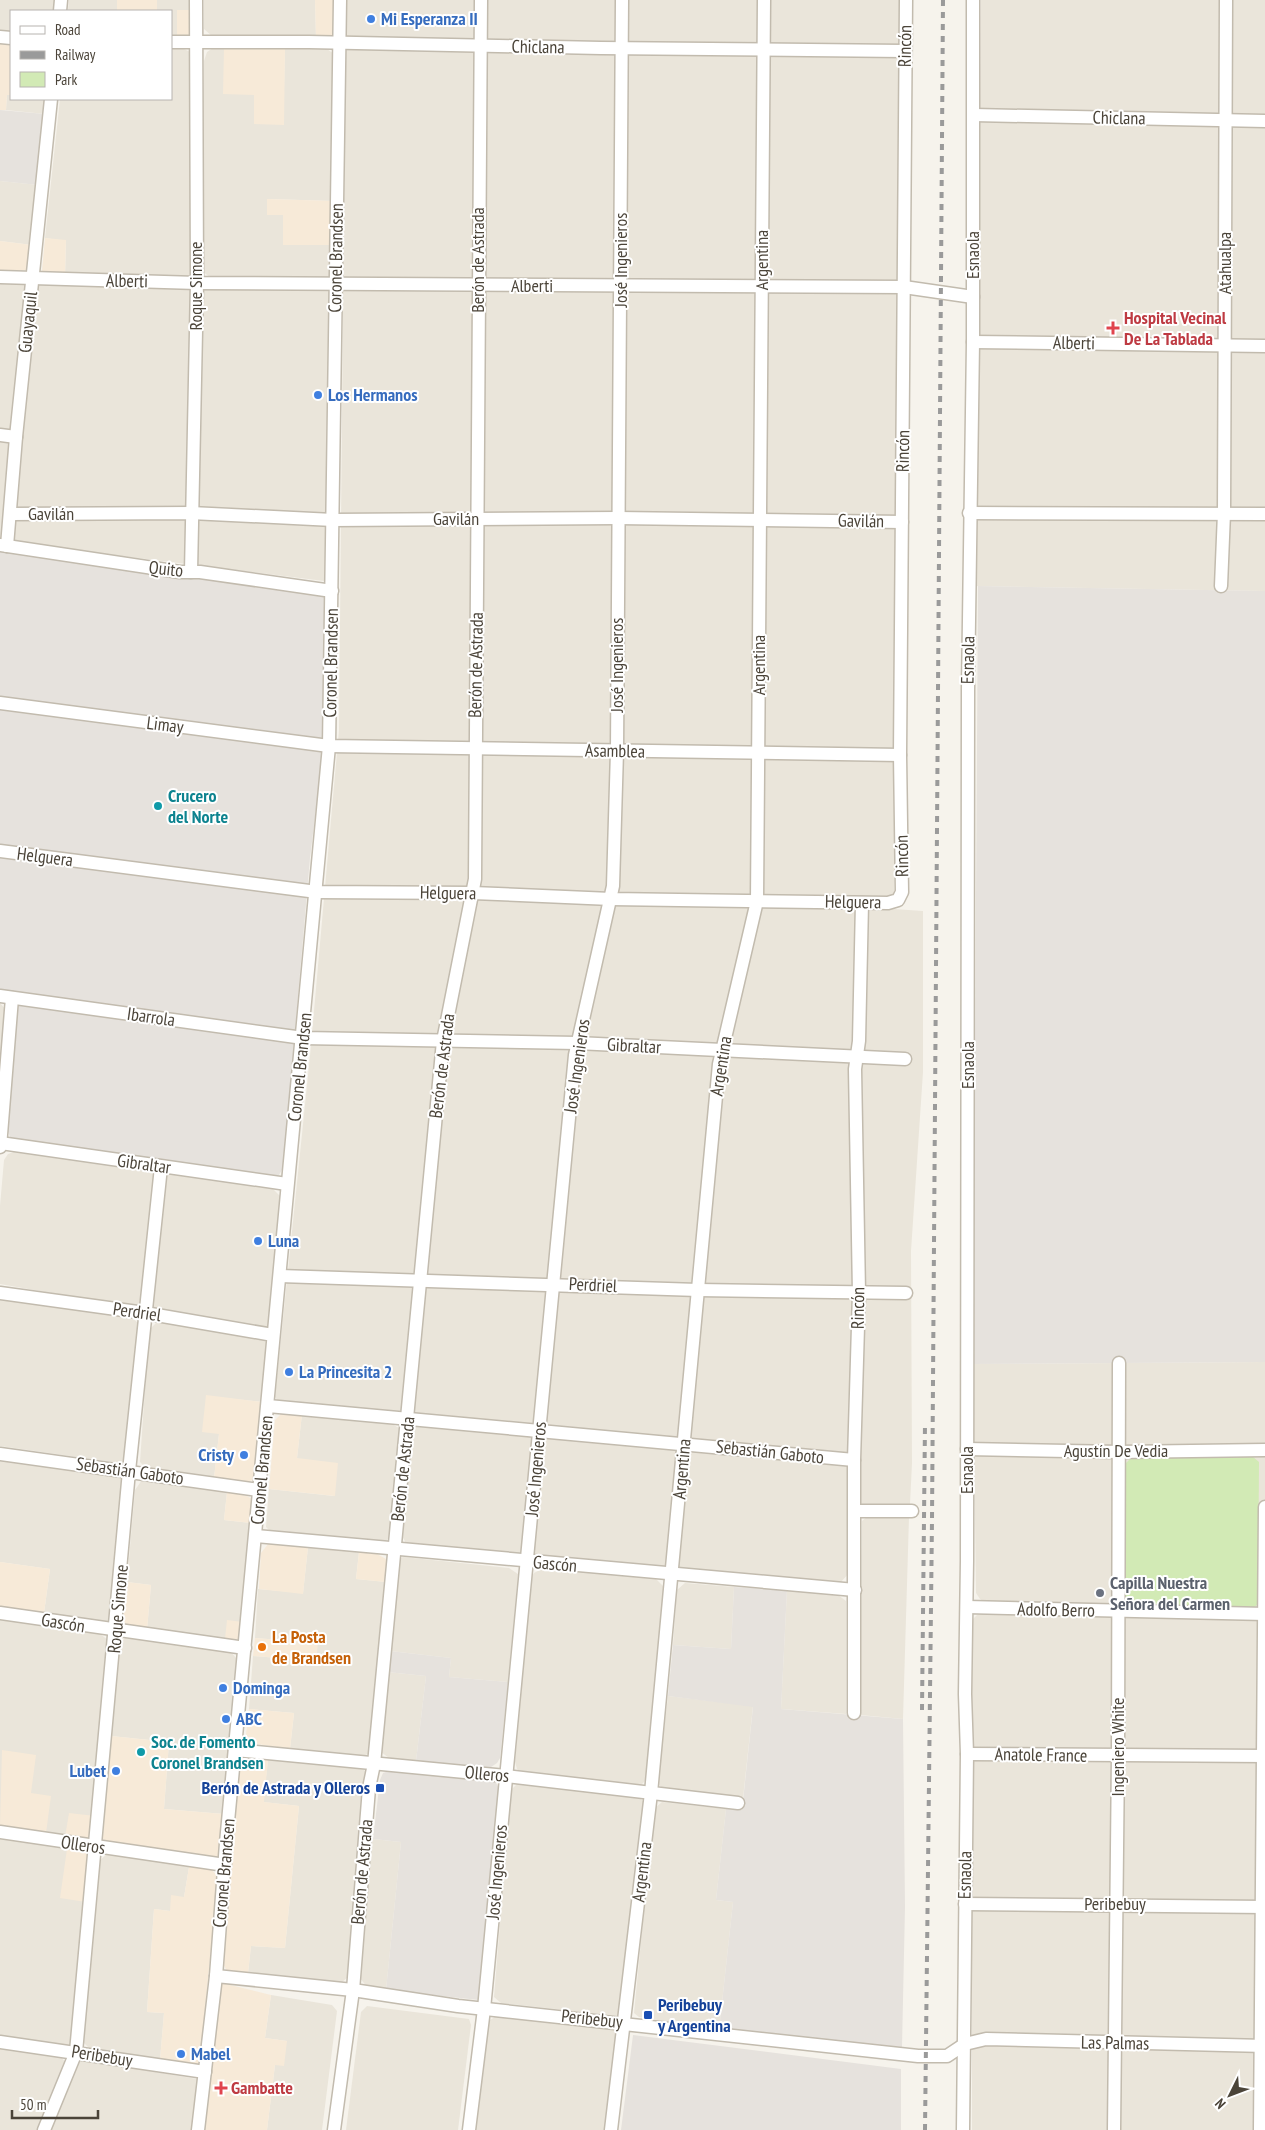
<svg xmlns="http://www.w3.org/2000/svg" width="1265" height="2130" viewBox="0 0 1265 2130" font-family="'PT Sans Narrow',sans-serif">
<rect width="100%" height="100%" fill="#f6f3ec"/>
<g fill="#eae5da">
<polygon points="0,0 57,0 56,11 11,11 11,31 0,31"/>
<polygon points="69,0 117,0 117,11 68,11"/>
<polygon points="157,0 192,0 192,10 177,37 171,37 171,11 157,11"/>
<polygon points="204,0 315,0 316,38 213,37 204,29"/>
<polygon points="346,0 902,0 894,909 923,911 923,1072 911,1251 912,1463 910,1504 852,1506 849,1573 841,1582 407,1545 402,1536 412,1414 278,1401 275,1397 310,1056 339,730"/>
<polygon points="981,0 1265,0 1265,591 975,586"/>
<polygon points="171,48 182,48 190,52 191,273 187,278 65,276 66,241 45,238 60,99 171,99"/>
<polygon points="213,48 224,48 254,95 283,125 285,49 327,49 334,54 335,201 267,199 267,215 283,215 334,245 330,275 328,277 211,278 202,271 204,61 207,52"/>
<polygon points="7,94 11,95 11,99 46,99 45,114 6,110"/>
<polygon points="0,181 38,185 32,245 0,241"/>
<polygon points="0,275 323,288 328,291 331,296 326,580 324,581 0,541"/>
<polygon points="0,1003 7,1011 0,1082"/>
<polygon points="14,1152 273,1189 283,1199 271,1325 262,1330 0,1284 0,1206 4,1160 8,1154"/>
<polygon points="0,1298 131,1317 138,1323 126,1457 123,1460 119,1463 0,1446"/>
<polygon points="158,1321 261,1338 269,1345 263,1402 206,1396 219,1434 214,1478 146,1468 140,1462 149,1330"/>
<polygon points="1265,1362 1265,1608 986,1603 980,1599 976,1593 973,1364"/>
<polygon points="302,1414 390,1423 399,1428 389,1538 387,1540 383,1542 270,1531 266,1527 269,1489 334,1496 297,1458"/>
<polygon points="0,1458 120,1477 123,1480 111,1617 108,1621 104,1622 44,1613 50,1569 0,1562"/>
<polygon points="142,1480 227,1492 224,1520 251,1523 243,1622 225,1639 147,1630 151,1585 127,1582 135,1490"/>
<polygon points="867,1517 909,1517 903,1719 860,1715 862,1521"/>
<polygon points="308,1547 359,1552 356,1579 386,1582 370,1750 368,1754 360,1757 290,1749 294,1713 249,1709 253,1656 316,1661 317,1643 255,1638 258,1589 303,1593"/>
<polygon points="403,1557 509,1568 518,1574 508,1682 449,1677 451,1658 390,1651 399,1559"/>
<polygon points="544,1568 655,1578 664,1587 647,1779 641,1785 522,1773 517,1769 515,1762 531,1578 534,1573"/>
<polygon points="685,1583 734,1587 731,1649 673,1645 677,1590"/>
<polygon points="787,1590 838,1595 846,1601 846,1714 781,1709"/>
<polygon points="983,1614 1265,1618 1265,2130 972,2130 972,1620 977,1615"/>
<polygon points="0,1618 100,1634 108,1640 95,1816 87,1839 0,1827"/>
<polygon points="125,1638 230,1651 236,1658 238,1662 224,1814 164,1809 169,1742 111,1736 119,1644"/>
<polygon points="387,1672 426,1676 416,1761 389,1758 381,1752"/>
<polygon points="668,1696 753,1706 743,1798 663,1788 659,1785 658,1781"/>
<polygon points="268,1760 362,1768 367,1773 348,1977 340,1984 248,1973 251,1946 285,1948 299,1806 263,1802"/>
<polygon points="518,1783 639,1797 644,1802 619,2016 501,2003 494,1997 511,1790"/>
<polygon points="662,1802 726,1809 716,1900 733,1902 719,2030 639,2017 634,2013 654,1809"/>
<polygon points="0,1839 79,1850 89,1855 71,2043 68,2046 0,2037"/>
<polygon points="373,1839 401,1842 386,1990 367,1987 360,1978"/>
<polygon points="107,1854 189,1867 184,1897 170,1911 154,1909 147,2012 164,2013 160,2060 92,2051 84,2043 98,1862"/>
<polygon points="271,1995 332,2005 337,2011 322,2130 267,2130 275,2065 287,2041 265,2038"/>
<polygon points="367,2006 469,2019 471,2025 458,2130 346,2130 361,2012"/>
<polygon points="498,2015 613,2027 617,2031 605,2130 475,2130 488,2024 490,2020"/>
<polygon points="0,2047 55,2054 62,2058 65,2062 66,2067 39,2130 0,2130"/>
<polygon points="84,2060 197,2079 200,2084 194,2130 49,2130 78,2063"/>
</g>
<g fill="#f7ead8">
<rect x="117" y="0" width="40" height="11"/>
<polygon points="315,0 335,0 334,35 331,37 316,38"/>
<polygon points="177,10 192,10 191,34 188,36 177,37"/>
<polygon points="0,42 11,43 11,95 7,95 6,110 0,110"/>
<polygon points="224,48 285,49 284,125 254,124 254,95 223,94"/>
<polygon points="267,199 335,201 334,245 283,245 283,215 267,215"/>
<polygon points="45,238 66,240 65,276 47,275 42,271"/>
<polygon points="0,241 32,245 28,270 0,271"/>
<polygon points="206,1395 263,1402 254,1480 246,1482 214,1478 219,1434 202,1432"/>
<polygon points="283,1412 302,1414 297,1458 338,1463 335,1496 269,1489 275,1420"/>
<polygon points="227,1492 247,1496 252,1499 251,1523 224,1520"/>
<polygon points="269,1543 308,1547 303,1594 259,1589 261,1553"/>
<polygon points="359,1552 377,1554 386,1559 388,1563 386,1582 356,1579"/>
<polygon points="0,1562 50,1569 44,1613 0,1607"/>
<polygon points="127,1582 151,1585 147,1630 127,1626 123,1620"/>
<polygon points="227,1620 243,1622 240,1639 225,1639"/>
<polygon points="255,1638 318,1643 316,1661 253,1656"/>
<polygon points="249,1709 294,1713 290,1749 251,1743 246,1734"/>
<polygon points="111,1736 169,1742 164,1809 224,1814 219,1855 216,1858 105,1841 102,1838"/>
<polygon points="2,1750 36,1755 31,1793 51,1796 46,1833 0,1827"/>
<polygon points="248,1758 268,1760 264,1802 299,1806 285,1948 251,1946 248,1973 227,1971 222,1962 240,1763"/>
<polygon points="69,1813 95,1816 92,1834 87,1839 65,1837"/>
<polygon points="67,1849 85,1852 89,1855 86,1902 60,1898"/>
<polygon points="189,1867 211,1869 218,1877 200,2061 196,2065 160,2060 164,2013 147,2012 154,1909 170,1911 171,1895 184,1897"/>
<polygon points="222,1983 271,1995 265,2038 287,2041 284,2066 275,2065 267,2130 204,2130 219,1987"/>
</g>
<g fill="#e6e2dd">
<polygon points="0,110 45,114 38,185 0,181"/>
<polygon points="0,550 320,594 325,597 325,735 310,858 283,1168 279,1175 272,1177 17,1142 10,1137 7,1129 18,996 0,993"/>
<polygon points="978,586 1265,591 1265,1362 973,1364"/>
<polygon points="734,1587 787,1590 781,1709 903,1719 905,1907 902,2047 719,2030 733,1902 716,1900 726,1809 742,1810 753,1707 668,1696 673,1645 731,1649"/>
<polygon points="390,1651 451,1658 449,1677 508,1682 500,1758 497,1763 491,1767 416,1761 426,1676 387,1672"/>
<polygon points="391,1770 488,1777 497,1784 501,1794 479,2000 386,1990 401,1842 373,1839 380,1780 383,1773"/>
<polygon points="633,2035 901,2069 901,2130 621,2130"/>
</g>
<polygon fill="#d2eab5" points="1253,1457 1259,1462 1258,1604 1252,1609 1122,1605 1123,1466 1131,1458"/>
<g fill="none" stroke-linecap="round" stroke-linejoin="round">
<g stroke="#c2bbae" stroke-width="15">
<g id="minor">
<polyline points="60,11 61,0"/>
<polyline points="0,37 11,38"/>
<polyline points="171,42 309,42 601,48 904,51"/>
<polyline points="974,115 1265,121"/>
<polyline points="0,277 197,283 904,287 973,297"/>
<polyline points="973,342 1265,346"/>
<polyline points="0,435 16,437"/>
<polyline points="969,513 1265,514"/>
<polyline points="11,514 191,513 333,520 618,518 902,522"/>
<polyline points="0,545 180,572 200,572 332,591"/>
<polyline points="7,546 16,437 51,99"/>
<polyline points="191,572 197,283 196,0"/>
<polyline points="1221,586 1224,513 1226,0"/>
<polyline points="0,703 329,746 900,755"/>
<polyline points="0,851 317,892 473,893 611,899 888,903 898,900 902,892 900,755 906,0"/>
<polyline points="0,996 303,1038 577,1043 905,1059"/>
<polyline points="0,1143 287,1184"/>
<polyline points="0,1147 12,998"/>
<polyline points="280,1276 698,1290 906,1293"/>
<polyline points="0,1293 145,1313 273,1335"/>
<polyline points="268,1406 854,1460"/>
<polyline points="967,1449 1119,1452 1265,1450"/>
<polyline points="0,1454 259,1490"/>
<polyline points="855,1511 912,1511"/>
<polyline points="256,1536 855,1590"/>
<polyline points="967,1607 1265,1614"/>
<polyline points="0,1613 245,1648"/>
<polyline points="854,1713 854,1460 859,1293 855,1069 859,1041 862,903"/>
<polyline points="235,1750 506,1776 738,1803"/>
<polyline points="967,1754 1265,1756"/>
<polyline points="0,1832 225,1865"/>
<polyline points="965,1904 1265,1907"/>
<polyline points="216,1976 353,1990 458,2006 918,2056 947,2056 965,2044 986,2039 1265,2046"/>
<polyline points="0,2042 205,2072"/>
<polyline points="44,2130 76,2052 129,1471 161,1167"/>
<polyline points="198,2130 216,1976 226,1843 329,746 340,0"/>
<polyline points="334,2130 353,1990 369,1788 374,1764 443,1041 475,879 481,0"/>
<polyline points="469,2130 484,2009 575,1055 613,886 617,751 622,0"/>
<polyline points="611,2130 651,1793 719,1064 757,901 764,0"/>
<polyline points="963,2130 967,1754 965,1694 967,1561 968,690 973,342 973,0"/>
<polyline points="1114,2130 1118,1755 1119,1363"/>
<polyline points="1260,2130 1265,1507"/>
</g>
</g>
<use href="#minor" stroke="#fff" stroke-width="12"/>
<g stroke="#9a9a9a" stroke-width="4" stroke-dasharray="6 6" stroke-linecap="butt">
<polyline points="922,1710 925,1423"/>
<polyline points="925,2130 932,1520 943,0"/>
</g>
</g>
<g fill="#3f7fe0" stroke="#fff" stroke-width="2">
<circle cx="371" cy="19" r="5"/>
<circle cx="318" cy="395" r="5"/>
<circle cx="258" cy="1241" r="5"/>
<circle cx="289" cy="1372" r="5"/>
<circle cx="244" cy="1455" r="5"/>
<circle cx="223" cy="1688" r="5"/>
<circle cx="226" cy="1719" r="5"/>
<circle cx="116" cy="1771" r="5"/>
<circle cx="181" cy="2054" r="5"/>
</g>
<g fill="#e0444e" stroke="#fff" stroke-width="2">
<path d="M1110.5 320.5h5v5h5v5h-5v5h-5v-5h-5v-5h5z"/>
<path d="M218.5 2080.5h5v5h5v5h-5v5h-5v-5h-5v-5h5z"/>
</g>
<g fill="#0f9aa8" stroke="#fff" stroke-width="2">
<circle cx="158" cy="806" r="5"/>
<circle cx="141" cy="1752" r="5"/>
</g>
<circle fill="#6b7280" stroke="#fff" stroke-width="2" cx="1100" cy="1593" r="5"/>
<circle fill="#e8710a" stroke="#fff" stroke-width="2" cx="262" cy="1647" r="5"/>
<g fill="#1a4fb4" stroke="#fff" stroke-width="2">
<rect x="375" y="1783" width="10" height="10" rx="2.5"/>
<rect x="643" y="2010" width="10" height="10" rx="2.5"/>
</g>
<g text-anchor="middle" stroke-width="4" stroke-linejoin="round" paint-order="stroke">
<g font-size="18" font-weight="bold" fill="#366cbe" stroke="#fff" text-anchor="start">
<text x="381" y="25">Mi Esperanza II</text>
<text x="328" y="401">Los Hermanos</text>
<text x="268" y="1247">Luna</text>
<text x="299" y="1378">La Princesita 2</text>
<text x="234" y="1461" text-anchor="end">Cristy</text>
<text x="233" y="1694">Dominga</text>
<text x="236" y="1725">ABC</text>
<text x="106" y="1777" text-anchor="end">Lubet</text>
<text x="191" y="2060">Mabel</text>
</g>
<g font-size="18" fill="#4b4439" stroke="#fff">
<text transform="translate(905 46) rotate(-89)" y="6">Rincón</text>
<text transform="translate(538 47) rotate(1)" y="6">Chiclana</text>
<text transform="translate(1119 118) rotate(1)" y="6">Chiclana</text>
<text transform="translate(973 255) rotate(-90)" y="6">Esnaola</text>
<text transform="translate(336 258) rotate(-89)" y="6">Coronel Brandsen</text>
<text transform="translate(478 260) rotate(-90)" y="6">Berón de Astrada</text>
<text transform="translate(621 260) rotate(-90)" y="6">José Ingenieros</text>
<text transform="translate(762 260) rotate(-90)" y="6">Argentina</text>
<text transform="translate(1225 263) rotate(-90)" y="6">Atahualpa</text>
<text transform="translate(127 281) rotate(1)" y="6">Alberti</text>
<text transform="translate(196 286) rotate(-90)" y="6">Roque Simone</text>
<text x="532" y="292">Alberti</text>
<text transform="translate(28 322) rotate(-84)" y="6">Guayaquil</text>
<text transform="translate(1074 343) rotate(1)" y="6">Alberti</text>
<text transform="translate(903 451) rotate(-89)" y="6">Rincón</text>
<text x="51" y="520">Gavilán</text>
<text x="456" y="525">Gavilán</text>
<text transform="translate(861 521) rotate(1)" y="6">Gavilán</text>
<text transform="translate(166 569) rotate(6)" y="6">Quito</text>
<text transform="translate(968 660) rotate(-89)" y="6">Esnaola</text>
<text transform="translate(331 663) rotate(-89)" y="6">Coronel Brandsen</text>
<text transform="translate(476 665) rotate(-89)" y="6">Berón de Astrada</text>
<text transform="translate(617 665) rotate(-90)" y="6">José Ingenieros</text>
<text transform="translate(759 665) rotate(-90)" y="6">Argentina</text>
<text transform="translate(165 725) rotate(7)" y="6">Limay</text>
<text transform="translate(615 751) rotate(1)" y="6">Asamblea</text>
<text transform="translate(902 856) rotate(-91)" y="6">Rincón</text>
<text transform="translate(45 857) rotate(7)" y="6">Helguera</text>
<text transform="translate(448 893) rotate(1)" y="6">Helguera</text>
<text transform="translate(853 902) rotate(1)" y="6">Helguera</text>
<text transform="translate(151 1017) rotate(8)" y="6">Ibarrola</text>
<text transform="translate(634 1046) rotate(3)" y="6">Gibraltar</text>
<text transform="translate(968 1065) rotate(-90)" y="6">Esnaola</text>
<text transform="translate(442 1066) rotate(-83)" y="6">Berón de Astrada</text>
<text transform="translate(577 1066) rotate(-82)" y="6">José Ingenieros</text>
<text transform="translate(721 1066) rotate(-81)" y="6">Argentina</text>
<text transform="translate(300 1067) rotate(-84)" y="6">Coronel Brandsen</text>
<text transform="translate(144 1164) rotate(8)" y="6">Gibraltar</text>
<text transform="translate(593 1285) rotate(3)" y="6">Perdriel</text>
<text transform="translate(858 1308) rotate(-89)" y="6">Rincón</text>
<text transform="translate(137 1312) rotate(8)" y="6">Perdriel</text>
<text x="1116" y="1457">Agustín De Vedia</text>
<text transform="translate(770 1452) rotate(6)" y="6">Sebastián Gaboto</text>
<text transform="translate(403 1469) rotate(-84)" y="6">Berón de Astrada</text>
<text transform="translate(536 1469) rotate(-85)" y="6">José Ingenieros</text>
<text transform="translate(682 1469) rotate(-85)" y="6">Argentina</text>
<text transform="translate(262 1470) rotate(-85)" y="6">Coronel Brandsen</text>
<text transform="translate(967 1470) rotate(-90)" y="6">Esnaola</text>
<text transform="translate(130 1471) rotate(8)" y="6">Sebastián Gaboto</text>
<text transform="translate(555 1564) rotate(5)" y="6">Gascón</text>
<text transform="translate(118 1609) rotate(-85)" y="6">Roque Simone</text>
<text transform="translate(1056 1610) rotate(1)" y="6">Adolfo Berro</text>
<text transform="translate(63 1623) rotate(9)" y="6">Gascón</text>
<text transform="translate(1118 1747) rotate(-90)" y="6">Ingeniero White</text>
<text transform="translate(1041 1755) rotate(1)" y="6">Anatole France</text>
<text transform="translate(487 1774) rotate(5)" y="6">Olleros</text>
<text transform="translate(83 1845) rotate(8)" y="6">Olleros</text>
<text transform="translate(362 1872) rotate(-85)" y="6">Berón de Astrada</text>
<text transform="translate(497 1872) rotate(-85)" y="6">José Ingenieros</text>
<text transform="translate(642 1872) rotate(-83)" y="6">Argentina</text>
<text transform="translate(224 1873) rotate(-85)" y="6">Coronel Brandsen</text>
<text transform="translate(965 1875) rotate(-89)" y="6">Esnaola</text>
<text x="1115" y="1910">Peribebuy</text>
<text transform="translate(592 2019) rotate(6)" y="6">Peribebuy</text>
<text transform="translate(1115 2043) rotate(1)" y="6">Las Palmas</text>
<text transform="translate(102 2056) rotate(9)" y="6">Peribebuy</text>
</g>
<g font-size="18" font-weight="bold" fill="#be3a42" stroke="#fff" text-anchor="start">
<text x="1124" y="324">Hospital Vecinal<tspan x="1124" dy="21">De La Tablada</tspan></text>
<text x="231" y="2094">Gambatte</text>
</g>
<g font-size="18" font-weight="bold" fill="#0d838f" stroke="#fff" text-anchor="start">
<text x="168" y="802">Crucero<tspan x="168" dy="21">del Norte</tspan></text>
<text x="151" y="1748">Soc. de Fomento<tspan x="151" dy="21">Coronel Brandsen</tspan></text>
</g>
<g font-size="18" font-weight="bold" fill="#5b616d" stroke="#fff" text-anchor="start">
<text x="1110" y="1589">Capilla Nuestra<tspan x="1110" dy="21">Señora del Carmen</tspan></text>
</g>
<g font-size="18" font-weight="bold" fill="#c56008" stroke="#fff" text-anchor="start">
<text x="272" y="1643">La Posta<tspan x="272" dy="21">de Brandsen</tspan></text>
</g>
<g font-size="18" font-weight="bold" fill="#164399" stroke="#fff" text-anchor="end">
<text x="370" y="1794">Berón de Astrada y Olleros</text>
<text x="658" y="2011" text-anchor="start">Peribebuy<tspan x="658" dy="21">y Argentina</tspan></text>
</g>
</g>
<rect x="10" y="10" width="162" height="90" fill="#ffffff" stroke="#b7b4b0"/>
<rect x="20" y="26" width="25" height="8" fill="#ffffff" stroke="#b7b4b0"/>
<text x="55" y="35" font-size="15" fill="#4b4439">Road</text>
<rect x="20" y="51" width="25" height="8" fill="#9a9a9a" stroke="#b7b4b0"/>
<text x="55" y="60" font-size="15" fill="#4b4439">Railway</text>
<rect x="20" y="72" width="25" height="15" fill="#d2eab5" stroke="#b7b4b0"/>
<text x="55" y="85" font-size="15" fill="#4b4439">Park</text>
<g transform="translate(1230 2095) rotate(228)" stroke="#ffffff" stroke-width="4" paint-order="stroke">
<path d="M0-4L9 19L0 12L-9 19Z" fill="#4b4439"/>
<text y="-8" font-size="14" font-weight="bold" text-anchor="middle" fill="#4b4439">N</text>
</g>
<path d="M12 2110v8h86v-8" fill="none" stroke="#4b4439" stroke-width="2.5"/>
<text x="20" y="2110" font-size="15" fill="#4b4439" stroke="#ffffff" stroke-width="4" paint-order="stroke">50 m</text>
</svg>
